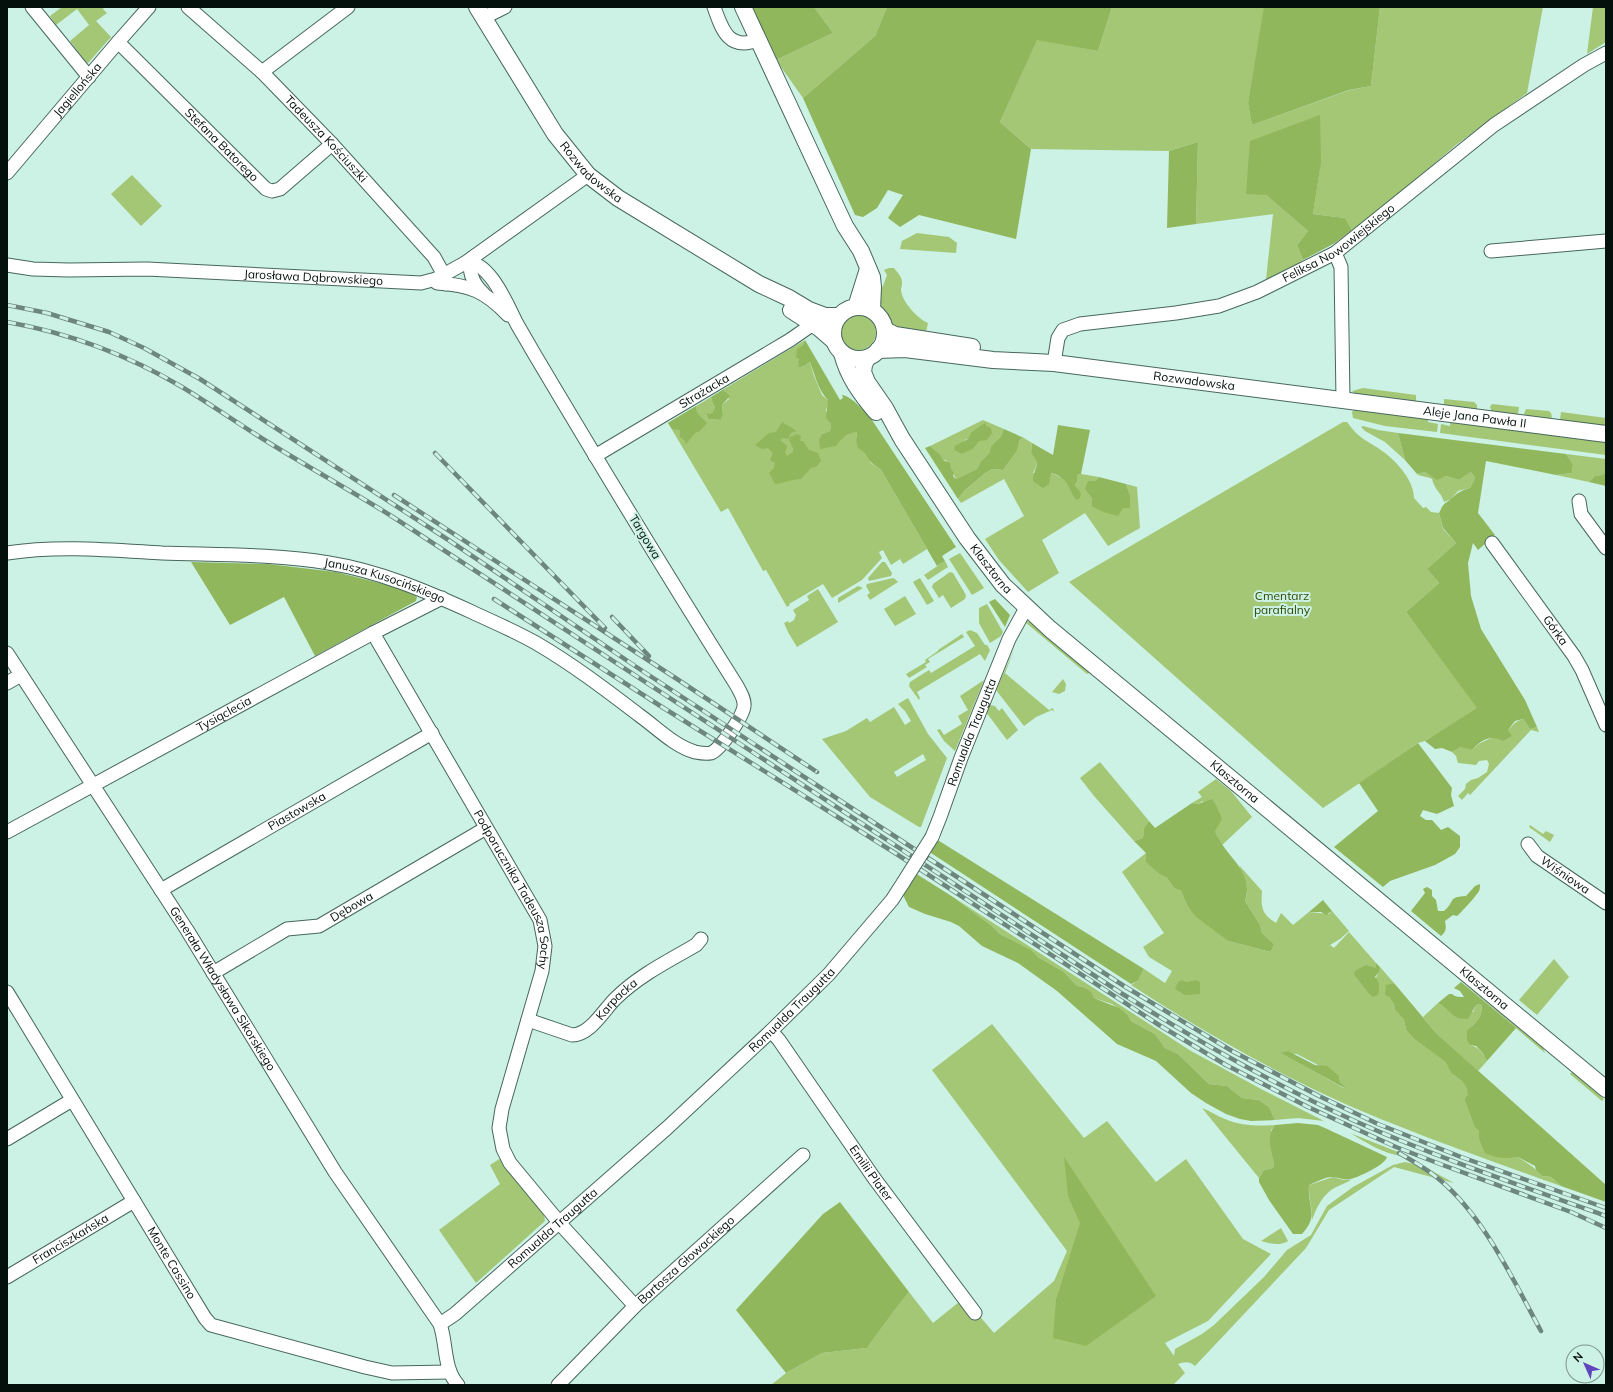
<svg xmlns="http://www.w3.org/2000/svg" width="1613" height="1392" viewBox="0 0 1613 1392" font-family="Mulish,sans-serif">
<rect width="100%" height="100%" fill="#ccf1e5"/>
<g fill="#a3c775" fill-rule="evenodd">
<polygon points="62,7 105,7 103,9 107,13 96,21 111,37 88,63 86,62 70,41 89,25 77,9 56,25 50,16"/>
<polygon points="814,7 887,7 875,36 803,98 776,60 833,33"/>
<polygon points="1112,7 1265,7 1248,103 1252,125 1350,90 1371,86 1380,7 1543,7 1527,93 1456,145 1388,203 1352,230 1345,218 1313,214 1320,168 1266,195 1308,231 1297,245 1303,260 1265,289 1273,214 1196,224 1198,142 1169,151 1031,149 1000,122 1037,39 1098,51"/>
<polygon points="1593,7 1606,7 1606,42 1587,54"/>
<polygon points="132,175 162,206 141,226 111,194"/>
<polygon points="917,233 949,237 957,243 956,253 900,249 902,241"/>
<path d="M889 268H894C898 273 903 278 902 284 902 288 901 286 901 290 902 302 918 319 928 323L926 332 907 328 899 329 892 326 877 306V294L883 286 887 275 884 270Z"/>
<circle cx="858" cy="332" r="18"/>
<polygon points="805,340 802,346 798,368 804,366 810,362 814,376 822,395 828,400 828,405 826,410 831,424 830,431 822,434 842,438 853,432 857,432 856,440 869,457 871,463 881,470 927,549 903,564 900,559 891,565 883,550 879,552 882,558 862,580 832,598 823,584 789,604 790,605 787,607 766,570 763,571 728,508 721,512 668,423 711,397 713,404 715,407 712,413 706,415 708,419 721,420 723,415 722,405 729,399 724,391 724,389"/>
<polygon points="1363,388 1416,395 1416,402 1356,394 1352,391"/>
<polygon points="1444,399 1474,402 1477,405 1477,409 1475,410 1444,406"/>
<polygon points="1492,404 1519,407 1518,414 1492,412 1490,407"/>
<polygon points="1355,409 1428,418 1428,422 1438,424 1437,432 1385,426 1353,418 1352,412"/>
<polygon points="1526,409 1549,411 1551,413 1552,417 1549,419 1526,417 1524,414"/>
<polygon points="1561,412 1606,418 1606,427 1560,420"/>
<path d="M983 420 1004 429 1001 436 991 446 989 453 981 461 977 469 956 479 946 460H943L941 455 930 446ZM986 424 987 426 974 448 964 440 968 439 977 428Z"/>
<polygon points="1450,421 1606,441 1606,455 1440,433 1441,424 1450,426"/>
<path d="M1343 422H1347C1350 426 1353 430 1357 434 1365 441 1376 446 1385 453 1398 463 1414 481 1414 498L1423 508 1426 507 1431 512 1439 513 1443 529 1456 543 1427 569 1439 583 1406 612 1478 708 1425 741 1418 743 1323 808 1069 582Z"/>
<polygon points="1363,426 1378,430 1398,433 1405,460 1385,442 1365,431 1361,427"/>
<path d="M1024 438 1032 443 1031 453C1038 461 1038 464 1033 473H1051L1065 479 1076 500 1075 486 1077 481V475L1081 474 1099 477 1095 481 1123 508H1130V495L1126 484 1137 487 1140 528 1108 546 1085 513 1042 540 1059 573 1028 592 999 560 985 539 1024 516 1004 479 961 503 958 499 965 490 984 474 992 469 1003 470 1017 451 1020 439Z"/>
<polygon points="1566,454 1606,459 1606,473 1600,477 1595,476 1589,482 1556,475 1572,473 1573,464"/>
<path d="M1425 472 1437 479 1446 476 1459 480 1471 472 1475 478 1470 488 1458 491 1451 499 1444 502C1442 493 1435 491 1432 479 1427 476 1421 477 1417 474Z"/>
<polygon points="960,553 984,588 972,595 949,559"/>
<polygon points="945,561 948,567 928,580 924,575"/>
<polygon points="882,562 885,562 892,573 891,576 869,581 868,578"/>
<polygon points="950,572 953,573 966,595 965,599 951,608 943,595 939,598 932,587 933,584"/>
<polygon points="893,578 895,579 898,582 870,600 867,595 870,593 866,586 867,584"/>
<polygon points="920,578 934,601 927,605 913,582"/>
<polygon points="858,586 863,588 838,603 838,598"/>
<polygon points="818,589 838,622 797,647 788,632 784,623 788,621 789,623 794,620 796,615 793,610 809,600 807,596"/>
<polygon points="905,596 916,614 895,626 884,609"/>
<polygon points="987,604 1003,632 1001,636 990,643 979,623 979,608"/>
<polygon points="1027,621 1031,622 1092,672 1087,674 1025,622"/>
<polygon points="970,630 977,633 985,645 987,645 990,650 985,661 980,654 917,692 920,698 919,700 909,686 910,682 929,670 931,673 975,646 966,632"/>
<polygon points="962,634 964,637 928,659 930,662 925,665 927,667 909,678 906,674 926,662 925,660 938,651 938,650"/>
<polygon points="1014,650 1005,673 1049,710 1053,708 1054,712 1052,710 1036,717 1024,726 996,690"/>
<polygon points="1063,679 1066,684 1065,691 1059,694 1052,692"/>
<polygon points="984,680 955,751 944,741 937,730 940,729 944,735 962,724 958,716 968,710 960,696"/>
<path d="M908 698 928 734 947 758 921 827H919L870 797 822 739 846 731 867 718 870 722 894 707 905 725 911 721 905 711 898 704ZM923 754 926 760 897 777 894 772Z"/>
<polygon points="990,705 995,706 999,711 1002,708 1018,730 1007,740 986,712"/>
<path d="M1523 719 1530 729 1537 727 1539 732 1531 730 1530 731 1470 795 1468 793 1462 800 1458 796 1465 789 1466 784 1471 780 1478 778 1487 772 1489 764 1487 760 1479 761 1476 765 1458 763 1456 756 1452 752 1460 746 1472 750C1481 740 1494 738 1505 732 1513 727 1513 722 1523 719Z"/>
<polygon points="1100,762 1149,821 1144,828 1143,838 1134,841 1094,796 1080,778"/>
<polygon points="1216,779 1231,791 1252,817 1221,846 1203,801 1198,804 1192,803 1202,797 1198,792"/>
<polygon points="1530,825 1543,834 1546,831 1554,835 1550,842 1529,827"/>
<path d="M1146 853 1147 862 1159 874 1167 878 1174 888 1181 891 1187 905 1228 941 1271 952 1274 944 1262 933 1260 925 1245 901C1250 887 1245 877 1239 865L1262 891C1261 907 1261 914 1276 923L1281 913 1293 925 1309 912 1329 914 1332 911 1349 931 1340 939 1330 945 1334 948 1349 932 1376 963 1377 968H1373L1369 966 1354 975 1368 993C1371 985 1379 975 1380 967L1394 983 1386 986 1389 997 1394 1004 1395 1010 1404 1020 1406 1030 1414 1039 1447 1062 1451 1073 1462 1081 1467 1089 1469 1095 1464 1099 1475 1128 1479 1131V1139L1498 1157C1506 1156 1509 1158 1518 1157 1527 1163 1535 1167 1542 1176L1551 1177 1561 1186C1506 1166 1450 1147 1396 1125 1303 1089 1214 1039 1131 985L1138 981 1144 969 1165 983 1172 971 1149 957 1143 947 1164 933 1122 872ZM1183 980 1187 982H1200V994H1193ZM1282 1053 1297 1054 1339 1076 1340 1082 1345 1089Z"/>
<polygon points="953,897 1191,1051 1263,1090 1324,1121 1298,1118 1275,1120 1269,1107 1259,1100 1242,1098 1227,1086 1209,1084 1178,1054 1165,1048 1155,1034 1131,1021 1128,1015 1112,1004 1094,998 1083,987 1077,986 1064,972 1038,957 1030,950 1000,934 992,926"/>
<polygon points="1554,959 1569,977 1537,1015 1519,1000"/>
<polygon points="1457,978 1543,1048 1545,1053"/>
<path d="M1438 1003 1446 1007 1450 1012H1473L1476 1005 1481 1004C1484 1016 1475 1024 1467 1030L1470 1045C1479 1047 1483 1053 1487 1061L1478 1071 1437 1034 1423 1017Z"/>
<path d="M992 1024 1084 1138 1107 1121 1156 1182 1186 1159 1243 1239 1271 1254 1208 1321 1165 1343 1174 1356 1175 1349 1202 1334 1214 1325 1264 1277 1287 1250 1311 1235 1327 1206 1353 1187 1393 1165 1405 1162 1423 1166 1454 1183 1394 1167 1329 1210 1306 1248 1195 1366C1189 1361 1185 1362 1178 1364L1185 1373 1173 1385H771L786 1373 822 1353 867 1348 894 1311 909 1292 933 1323 964 1298 994 1333 1054 1281 1067 1251 932 1070Z"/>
<polygon points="1572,1072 1604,1099 1602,1101 1570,1074"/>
<path d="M1202 1108C1210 1111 1217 1116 1225 1119 1241 1126 1258 1126 1275 1125L1271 1130 1274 1164 1273 1168 1264 1170 1259 1178Z"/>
<path d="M1350 1133 1408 1156C1388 1157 1367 1143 1350 1133Z"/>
<polygon points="501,1158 544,1215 545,1221 476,1283 439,1230 500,1184 490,1165"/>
<path d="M1333 1177 1343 1180H1351C1344 1184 1337 1186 1331 1190 1321 1198 1316 1209 1312 1220 1313 1208 1308 1198 1309 1185Z"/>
<path d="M1281 1228 1288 1241C1280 1246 1271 1244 1261 1241Z"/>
</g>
<g fill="#91b75c">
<polygon points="752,7 814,7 833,33 776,60"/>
<polygon points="887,7 1112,7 1098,51 1037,40 1000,122 1031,149 1016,239 919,215 900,227 888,218 903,195 888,190 877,208 863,217 855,215 803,98 875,36"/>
<polygon points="1264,7 1380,7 1371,86 1349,90 1252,125 1248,103"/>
<polygon points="1320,115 1321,163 1313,214 1345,218 1352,230 1335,243 1303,260 1297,245 1308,231 1266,195 1246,194 1250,141"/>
<polygon points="1198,142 1196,224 1167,228 1169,151"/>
<path d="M805 340 840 400 843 398 842 395C852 396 865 412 872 420L956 547 942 556 945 561 937 566 881 470C879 468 875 466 873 464 867 459 868 453 858 448L856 440 857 432C847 433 841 439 836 446L820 449 819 440 822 434 830 431 831 424 826 418 828 400C818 390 815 375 810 362L804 366 798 368 799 359 796 357 797 349 802 346Z"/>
<polygon points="724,389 724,391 730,396 722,405 723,415 721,420 708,419 706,414 712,413 715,407 713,404 711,397"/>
<path d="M696 406C695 413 702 418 707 423L699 432H696L686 444 684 440 680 437V430L672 429 668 423Z"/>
<path d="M782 422 797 431 791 433 788 439 783 438 780 440 787 446 785 453 787 456 793 452V448L789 440 790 437 797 434 801 436 800 441H803L809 450 818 453 821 461 816 467 811 468 801 479C792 479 785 483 775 484L769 473 774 468 775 463 770 460 773 453 768 448 762 449 755 445 769 433 776 432Z"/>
<polygon points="985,423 987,426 991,428 992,433 987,440 979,441 974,448 962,454 954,450 955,446 968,439 971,433 977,428"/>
<path d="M1058 425 1090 430 1081 474 1077 475V481L1075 486 1081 493 1080 498 1076 500C1067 487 1069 478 1051 473L1049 484 1043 488 1033 481C1034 465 1042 467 1031 453L1032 443 1053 455Z"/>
<polygon points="1004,429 1024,438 1020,439 1017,451 1003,470 992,469 984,474 965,490 958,499 925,448 930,446 941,455 943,460 950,463 951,469 954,473 953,476 956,479 977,469 981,461 989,453 991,446 1001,436"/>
<path d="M1398 433 1566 454 1573 464 1572 473 1556 475 1486 461 1478 513 1495 535 1478 550 1473 543 1468 563 1471 596 1481 629 1525 700 1537 727 1530 729 1523 719 1515 721 1508 730 1512 736 1503 741C1490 734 1481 740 1472 750L1460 747 1452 752 1442 748 1435 749 1425 741 1477 708 1406 612 1439 583 1427 569 1456 543 1443 528 1439 513C1445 501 1444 505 1452 498 1459 492 1460 491 1470 488L1475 478 1471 472 1459 480 1446 476 1437 480 1425 472 1417 474 1405 460Z"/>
<polygon points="1606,473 1606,486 1589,482 1595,476 1600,476"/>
<polygon points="1099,477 1126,484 1130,495 1130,508 1123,508 1118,516 1103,512 1092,506 1092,498 1085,489 1088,481 1095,481"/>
<polygon points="191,562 268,564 336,572 384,584 409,592 417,597 416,601 315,656 284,597 230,625"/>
<polygon points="995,599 1010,615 1005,627 989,602"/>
<polygon points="1418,743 1452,788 1451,795 1454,806 1437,814 1423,810 1420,816 1426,820 1432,820 1441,830 1448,827 1460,836 1460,847 1455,854 1435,865 1390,881 1383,887 1334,847 1378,811 1359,783"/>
<path d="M1212 799 1217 807 1222 819 1215 831C1225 858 1255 869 1245 901L1260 925 1262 933 1274 944 1271 952 1228 941 1195 916 1187 905 1181 891 1174 888 1167 878 1159 874 1146 862V853L1134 841 1143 838 1144 828 1149 821 1155 828 1192 803 1198 804Z"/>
<polygon points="936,839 1144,969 1138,981 1131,984 928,851"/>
<polygon points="915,873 953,897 992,926 1000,934 1031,950 1038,957 1064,972 1077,986 1083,987 1091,992 1094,998 1119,1008 1128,1015 1131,1021 1155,1034 1165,1048 1178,1054 1209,1084 1227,1086 1242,1098 1259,1100 1269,1107 1275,1120 1251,1121 1240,1119 1226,1114 1206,1103 1191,1093 1156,1061 1117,1044 1057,991 1018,963 982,946 959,926 951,922 925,914 909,907 902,893"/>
<path d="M1480 884C1480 887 1480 889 1479 891 1477 895 1460 914 1457 916L1453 915 1445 921C1446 927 1447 931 1441 936L1411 911 1425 893 1423 889 1427 887 1432 890V896L1436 900 1438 911H1444C1456 901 1447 897 1466 896L1475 886Z"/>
<polygon points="1323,900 1332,911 1326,915 1321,912 1309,912"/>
<path d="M1376 963 1380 967 1379 972 1375 977C1380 983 1380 987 1378 995L1373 997 1368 993 1354 975 1355 971 1366 965 1376 968Z"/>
<polygon points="1183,980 1187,982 1196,980 1200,982 1200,994 1185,995 1175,989 1178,982"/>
<path d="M1461 982 1516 1028 1487 1061 1482 1052 1476 1046 1470 1045 1467 1040V1030C1475 1024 1484 1016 1481 1004L1476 1005 1468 1019C1451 1020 1452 1010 1438 1003L1449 994H1452C1455 997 1459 997 1464 997L1460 991 1454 988Z"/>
<path d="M1394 983 1437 1034 1606 1185V1202L1561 1186 1551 1177 1542 1176 1536 1170 1535 1166 1518 1157C1507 1159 1494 1158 1485 1153L1479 1139V1131L1475 1128 1464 1099 1468 1095 1467 1089 1462 1081 1451 1073 1446 1062 1414 1039 1406 1030 1404 1020 1395 1010 1394 1004 1389 997 1385 995 1386 985Z"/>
<polygon points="1288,1051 1315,1065 1327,1066 1339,1076 1340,1082 1346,1089 1281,1053"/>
<path d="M1298 1123 1318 1125 1325 1128 1387 1157C1385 1165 1359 1177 1351 1179 1344 1181 1339 1177 1332 1177 1325 1177 1316 1182 1309 1185 1307 1208 1320 1214 1302 1234H1293L1269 1200 1259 1182V1178L1264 1170 1273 1168 1274 1164C1272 1150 1265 1137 1275 1125Z"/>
<polygon points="1064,1157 1156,1296 1086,1346 1053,1338 1056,1300 1080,1223 1068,1196"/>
<polygon points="840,1202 909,1292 894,1311 867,1348 822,1353 786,1373 736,1310 823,1214"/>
</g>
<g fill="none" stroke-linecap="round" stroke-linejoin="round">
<g stroke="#47675d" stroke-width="15">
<g id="minor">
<polyline points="32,7 89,77"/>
<path id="s1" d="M188 7 262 72 332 144 434 257 444 275 446 284"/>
<path d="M714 7C722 30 729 51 758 40"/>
<polyline points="483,18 505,7"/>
<path id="s2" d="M118 42 266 189 272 191 280 189 332 144"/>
<polyline points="262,72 348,7"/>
<path id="s3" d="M7 173 118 42 149 7"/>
<polyline points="1491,251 1606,241"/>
<polyline points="1335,253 1341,267 1343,400"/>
<path d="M475 256C465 267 473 284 483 293"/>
<path id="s4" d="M7 265 33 269 69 270 147 269 421 283 436 279 465 263 588 175"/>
<path d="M437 283C470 285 485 291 508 315"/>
<path id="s5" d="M1054 363 1058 338 1063 330 1080 324 1176 313 1219 306 1257 292 1335 253 1494 125 1584 65 1606 53"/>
<path id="s6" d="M595 456 790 340 813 324"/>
<polyline points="1579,501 1581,514 1606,548"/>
<path id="s7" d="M1492 543 1574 656 1582 670 1606 725"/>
<path id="s8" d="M7 553C58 545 111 550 162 553 217 555 275 554 329 563 379 571 426 591 472 612 493 622 515 631 536 643 572 664 605 689 639 715 656 727 674 746 695 752 700 753 706 754 711 753 721 749 743 716 744 706 745 699 740 692 737 686 667 575 599 463 532 350 527 341 522 333 517 324 508 307 489 258 465 263"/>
<path id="s9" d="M373 633 540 920 545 946 542 971 502 1109 499 1128 503 1149 510 1163 563 1227 635 1306"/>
<path id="s10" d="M7 653 187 930 335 1172 440 1324C447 1344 443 1368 458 1385"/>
<polyline points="7,683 21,675"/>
<path id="s11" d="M7 832 373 633 442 598"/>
<path id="s12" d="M932 837 940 817 961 758 1009 639 1026 608"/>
<path id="s13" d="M1528 844 1537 856 1606 903"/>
<path id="s14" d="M161 890 432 733"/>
<path id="s15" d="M213 973 287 929 319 926 486 828"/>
<path id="s16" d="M7 992 205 1318 211 1325 365 1367 392 1373 449 1372"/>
<path id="s17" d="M528 1020 572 1035C590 1035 603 1011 615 999 638 976 668 961 696 945L701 939"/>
<path id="s18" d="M771 1031 779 1040 874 1178 975 1313"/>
<polyline points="7,1139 72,1100"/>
<path id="s19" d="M7 1277 134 1201"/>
<path id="s20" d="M440 1324 455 1314 667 1128 771 1031 829 974 892 900 903 883"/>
<path id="s21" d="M558 1385 635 1306 803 1155"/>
</g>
</g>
<g stroke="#47675d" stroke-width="18">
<g id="tertiary">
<path id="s22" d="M477 7 555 134 588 175 618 198 759 284 789 298 809 310 825 316H838"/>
<polyline points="743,7 837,209 845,226 861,251 872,277 873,287 872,310"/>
<circle cx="859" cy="333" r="26"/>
<polyline points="856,307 868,269"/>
<polyline points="791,310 819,328 834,341"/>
<polyline points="885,330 895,335 972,347"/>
<path id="s23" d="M878 350 905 349 993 360 1054 363 1606 434"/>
<path d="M842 353C848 377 861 394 876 412"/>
<path id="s24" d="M867 358 864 365 863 372 867 382 885 408 902 439 967 538 1003 585 1050 629 1606 1089"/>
</g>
</g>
<use href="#minor" stroke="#fff" stroke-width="13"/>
<use href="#tertiary" stroke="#fff" stroke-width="16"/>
<g stroke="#6d867e" stroke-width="4.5">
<g id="rail">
<polyline points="7,305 47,313 109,332 144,348 200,379 450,541 638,668 902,841 1124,986 1232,1051 1319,1096 1378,1124 1461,1157 1606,1208"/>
<path d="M7 322C69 333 128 355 182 387 210 404 236 422 263 439 306 466 350 490 393 517L1121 993C1197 1041 1275 1085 1357 1122 1438 1158 1522 1186 1606 1216"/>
<polyline points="435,453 605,628"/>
<polyline points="394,495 677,679 817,772"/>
<polyline points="494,599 662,707 895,853 1159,1025 1226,1065 1308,1107 1396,1147 1440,1164 1571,1212 1606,1228"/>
<polyline points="612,617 649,656"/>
<path d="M1399 1153C1413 1161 1427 1169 1440 1180 1485 1218 1513 1280 1541 1331"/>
</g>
</g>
<use href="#rail" stroke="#ccf1e5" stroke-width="3" stroke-dasharray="9" stroke-linecap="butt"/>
<g stroke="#47675d" stroke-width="15" stroke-linecap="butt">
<polyline id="minor-bridge" points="903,883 932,837"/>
</g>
<use href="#minor-bridge" stroke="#fff" stroke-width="13"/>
</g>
<g text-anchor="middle" stroke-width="4" stroke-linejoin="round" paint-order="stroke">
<g font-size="12" fill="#04100c" stroke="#ccf1e5">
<text dy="4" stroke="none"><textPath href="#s3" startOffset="109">Jagiellońska</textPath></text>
<text dy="4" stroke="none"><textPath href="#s1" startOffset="191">Tadeusza Kościuszki</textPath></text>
<text dy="4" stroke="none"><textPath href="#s2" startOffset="146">Stefana Batorego</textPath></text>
<text dy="4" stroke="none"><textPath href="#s22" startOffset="202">Rozwadowska</textPath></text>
<text dy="4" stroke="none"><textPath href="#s5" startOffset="329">Feliksa Nowowiejskiego</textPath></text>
<text dy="4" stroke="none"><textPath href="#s4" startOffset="307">Jarosława Dąbrowskiego</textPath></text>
<text dy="4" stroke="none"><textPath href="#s23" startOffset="318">Rozwadowska</textPath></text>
<text dy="4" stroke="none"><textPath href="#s6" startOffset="127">Strażacka</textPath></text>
<text dy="4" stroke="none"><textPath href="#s23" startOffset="601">Aleje Jana Pawła II</textPath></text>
<text transform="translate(645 537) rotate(59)" y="4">Targowa</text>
<text dy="4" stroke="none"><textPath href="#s24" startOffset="250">Klasztorna</textPath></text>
<text dy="4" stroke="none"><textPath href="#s8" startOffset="381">Janusza Kusocińskiego</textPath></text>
<text dy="4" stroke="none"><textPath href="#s7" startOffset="108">Górka</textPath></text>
<text dy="4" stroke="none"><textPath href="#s11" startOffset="247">Tysiąclecia</textPath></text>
<text dy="4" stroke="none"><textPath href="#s12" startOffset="112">Romualda Traugutta</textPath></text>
<text dy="4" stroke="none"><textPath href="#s24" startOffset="574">Klasztorna</textPath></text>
<text dy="4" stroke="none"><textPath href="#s14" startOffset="157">Piastowska</textPath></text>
<text dy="4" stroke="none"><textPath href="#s13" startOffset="49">Wiśniowa</textPath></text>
<text dy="4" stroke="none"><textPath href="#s9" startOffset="294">Podporucznika Tadeusza Sochy</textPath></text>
<text dy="4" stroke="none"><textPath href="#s15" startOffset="156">Dębowa</textPath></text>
<text dy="4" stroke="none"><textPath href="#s24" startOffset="898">Klasztorna</textPath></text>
<text dy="4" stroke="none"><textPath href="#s10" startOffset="399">Generała Władysława Sikorskiego</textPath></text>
<text dy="4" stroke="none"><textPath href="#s17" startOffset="105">Karpacka</textPath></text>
<text dy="4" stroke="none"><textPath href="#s20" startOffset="472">Romualda Traugutta</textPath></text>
<text dy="4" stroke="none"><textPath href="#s18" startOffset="174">Emilii Plater</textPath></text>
<text dy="4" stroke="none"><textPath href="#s20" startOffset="148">Romualda Traugutta</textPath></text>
<text dy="4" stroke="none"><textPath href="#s19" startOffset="74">Franciszkańska</textPath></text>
<text dy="4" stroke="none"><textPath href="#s21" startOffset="179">Bartosza Głowackiego</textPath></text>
<text dy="4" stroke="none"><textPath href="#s16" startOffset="317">Monte Cassino</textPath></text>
</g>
<g font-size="12" fill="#324a05" stroke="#ccf1e5">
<text x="1282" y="600">Cmentarz<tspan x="1282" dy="14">parafialny</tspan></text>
</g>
</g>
<rect width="1613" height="1392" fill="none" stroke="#04100c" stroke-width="16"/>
<g transform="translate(1585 1364) rotate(315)"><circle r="19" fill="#ccf1e5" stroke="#7c978e"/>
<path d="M0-3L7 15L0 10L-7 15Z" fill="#5f45be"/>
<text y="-6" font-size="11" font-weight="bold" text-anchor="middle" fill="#04100c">N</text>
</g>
</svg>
